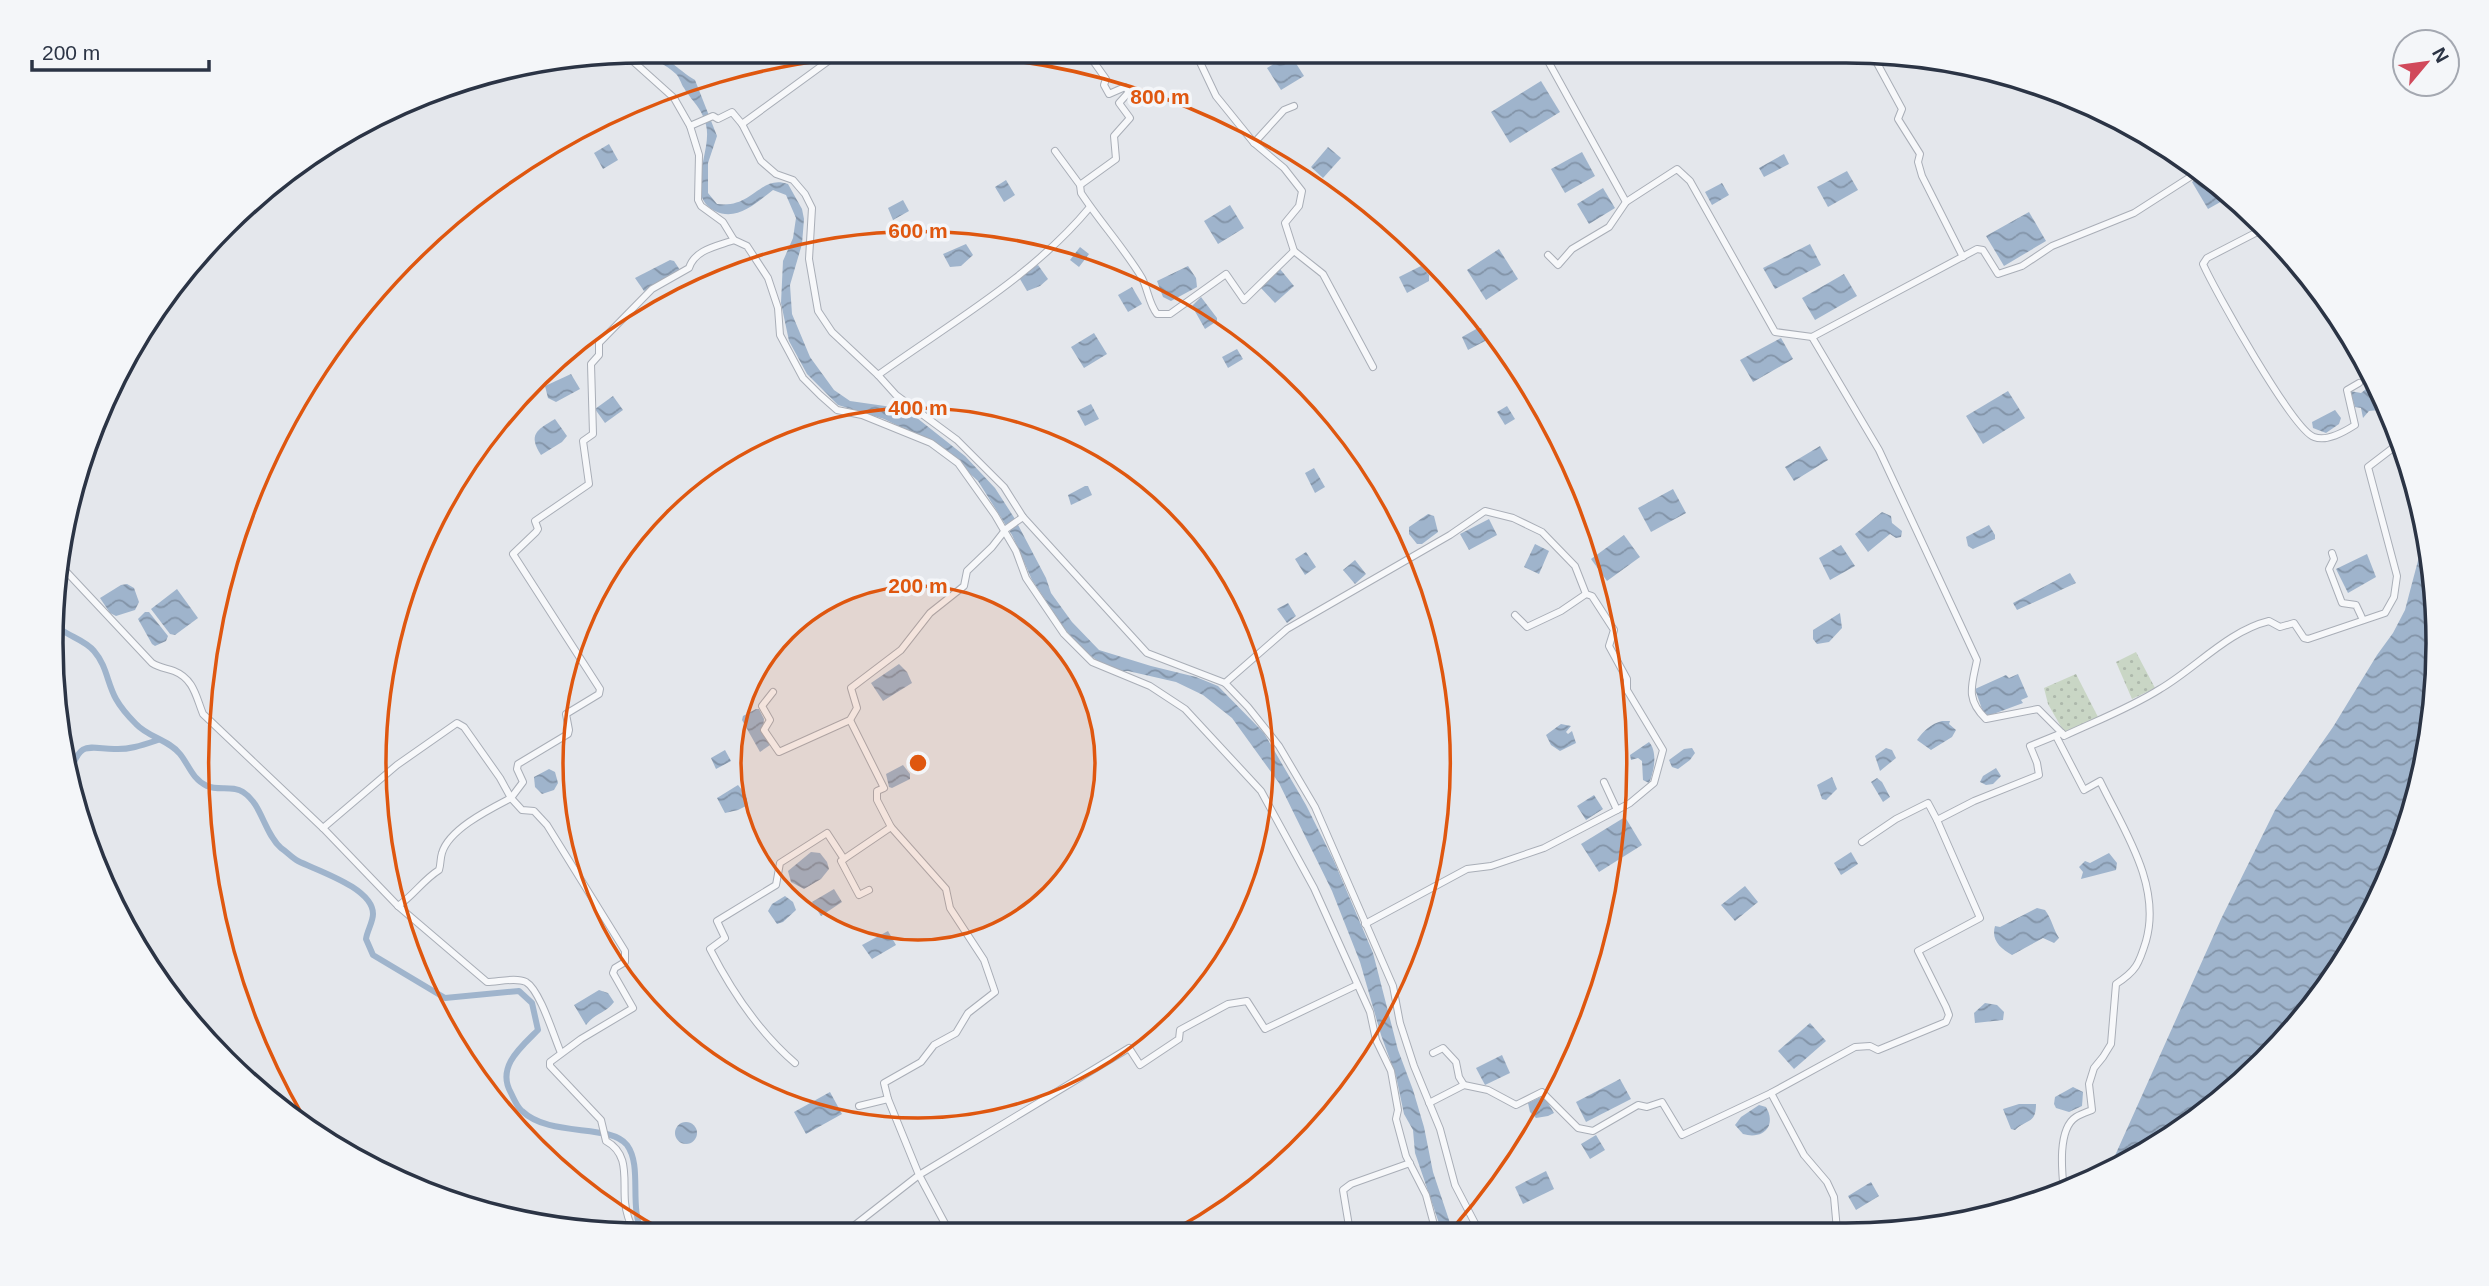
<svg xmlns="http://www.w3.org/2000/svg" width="2489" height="1286" viewBox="0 0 2489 1286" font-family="Arial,sans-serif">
<defs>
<pattern id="park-dots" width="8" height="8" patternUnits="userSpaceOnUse" patternTransform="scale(1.75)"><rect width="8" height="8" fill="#c9d6c5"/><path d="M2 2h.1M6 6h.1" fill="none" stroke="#adb8ab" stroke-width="1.8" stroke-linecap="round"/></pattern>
<pattern id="water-waves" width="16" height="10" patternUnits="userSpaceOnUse" patternTransform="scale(1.75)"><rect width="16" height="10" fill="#9fb4cc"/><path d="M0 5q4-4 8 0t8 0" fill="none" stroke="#8293a7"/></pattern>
</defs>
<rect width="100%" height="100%" fill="#e4e7ec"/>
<g fill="url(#park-dots)">
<polygon points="2136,652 2155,688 2132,699 2116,662"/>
<polygon points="2076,674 2098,717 2064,732 2048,704 2044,688"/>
</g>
<g fill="url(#water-waves)">
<path d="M639 51C662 49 677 70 695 80L717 136 708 163V193L717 204C753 209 760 174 788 184L802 209 804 219 802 244 790 285 792 314 810 357 834 390 850 401 899 408 917 418 965 456 995 488 1015 519 1046 578 1051 593 1072 622 1099 650 1151 666 1196 677 1218 686 1264 733 1306 805 1334 861 1373 953 1398 1050 1413 1090 1424 1127 1433 1172 1453 1232H1442L1415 1153 1413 1130 1404 1114 1396 1076 1381 1035 1360 962 1332 891 1279 783 1232 718 1203 695 1176 682 1128 671 1112 672 1082 649 1064 628 1032 580 1012 535 978 481 958 463 913 433 884 419 838 405 807 374 789 341 781 303 783 261 793 238 796 218 786 195 773 190C757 202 737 222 715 211 683 195 713 151 706 125 701 106 693 103 684 88 681 84 680 78 676 74 667 65 650 58 639 51Z"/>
<polygon points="1290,54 1304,76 1281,90 1267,68"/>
<polygon points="1541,81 1560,112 1510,143 1491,112"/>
<polygon points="609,144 618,160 603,169 594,153"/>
<polygon points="1328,147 1341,158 1323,178 1311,167"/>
<polygon points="1582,152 1595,176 1565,193 1551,169"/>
<polygon points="1784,154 1789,164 1764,177 1759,168"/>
<polygon points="1847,171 1858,190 1828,207 1817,187"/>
<polygon points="2207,173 2231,196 2208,209 2192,182"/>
<polygon points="1006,180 1015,195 1004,202 995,187"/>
<polygon points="1722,183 1729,195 1712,205 1705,192"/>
<polygon points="1603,188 1615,208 1589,224 1577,204"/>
<polygon points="903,200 909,211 893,220 888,208"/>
<polygon points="1230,205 1244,228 1218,244 1204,221"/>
<polygon points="2029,212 2046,241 2004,266 1986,236"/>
<polygon points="966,244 973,255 961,266 950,267 943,254"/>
<polygon points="1810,244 1821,265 1775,289 1763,268"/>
<polygon points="1080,247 1089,254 1079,267 1070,260"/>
<polygon points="1499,249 1518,279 1486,300 1467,270"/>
<polygon points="670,260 674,261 680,270 675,275 644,291 635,278"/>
<polygon points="1038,265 1048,279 1040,286 1027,291 1020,279 1029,270"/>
<polygon points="1188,266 1196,278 1197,287 1171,301 1163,297 1157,281"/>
<polygon points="1421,266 1429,275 1429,281 1407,293 1399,277"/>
<polygon points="1280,269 1294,286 1275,303 1260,287"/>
<polygon points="1844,274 1857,296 1815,320 1802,298"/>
<polygon points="1132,287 1142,304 1128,312 1118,295"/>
<polygon points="1201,297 1217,318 1217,321 1205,329 1192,306"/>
<polygon points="1478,328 1481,328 1487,340 1468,350 1462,337"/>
<polygon points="1094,333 1107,354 1084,368 1071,347"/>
<polygon points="1781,338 1793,359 1753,382 1740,360"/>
<polygon points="1237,349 1243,359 1228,368 1222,357"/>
<polygon points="571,374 580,389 556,402 548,398 545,386"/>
<polygon points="2370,386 2377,386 2386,406 2379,410 2369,411 2363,418 2361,408 2355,407 2350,391 2361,393"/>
<polygon points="2008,391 2025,418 1983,444 1966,416"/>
<polygon points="613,396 623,410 605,423 595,409"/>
<polygon points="1091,404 1099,419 1085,426 1077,411"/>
<polygon points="1507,406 1515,419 1505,425 1497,412"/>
<polygon points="2335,410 2341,418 2339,424 2326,433 2313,428 2312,422"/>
<path d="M555 419 567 436 562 442 541 455C528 435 536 430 555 419Z"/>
<polygon points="1820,446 1828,460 1794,481 1785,467"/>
<polygon points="1314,468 1325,487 1315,493 1305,473"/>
<polygon points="1085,486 1088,486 1092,495 1071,505 1068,495"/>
<polygon points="1673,489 1686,513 1651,532 1638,508"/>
<polygon points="1882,512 1891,516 1892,523 1902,531 1901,537 1896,538 1890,534 1868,552 1855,534"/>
<polygon points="1428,514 1434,516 1438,532 1422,544 1417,544 1409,534 1409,527"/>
<polygon points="1489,519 1497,535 1469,550 1460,534"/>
<polygon points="1989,525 1995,535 1995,539 1973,549 1968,546 1966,537"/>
<polygon points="1624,535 1640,557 1607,581 1591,559"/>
<polygon points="2427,539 2433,565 2437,681 2418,796 2377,905 2292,1033 2206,1113 2109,1169 2221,919 2275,810 2333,727 2377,655 2393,633 2405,610 2420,553"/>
<polygon points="1535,544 1549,551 1539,574 1524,567"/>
<polygon points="1841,545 1855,566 1830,580 1819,558"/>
<polygon points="1306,552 1316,567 1305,575 1295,559"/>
<polygon points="2367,554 2376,577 2348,593 2336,569"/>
<polygon points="1355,560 1366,574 1355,584 1343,570"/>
<polygon points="2070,573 2076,583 2017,610 2013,603"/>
<polygon points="127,584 134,588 139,602 135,610 116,616 110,613 100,598 121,585"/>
<polygon points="177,589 198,618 175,635 170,634 151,609"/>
<polygon points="1288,603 1296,616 1287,623 1277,609"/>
<polygon points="145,612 149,612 168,636 166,641 155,646 152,644 138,619"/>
<polygon points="1840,613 1842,628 1829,642 1817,644 1813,639 1813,630"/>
<polygon points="899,664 907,672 912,683 883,701 871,683"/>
<polygon points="2018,674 2028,697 2021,700 2023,703 1988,716 1984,715 1975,689 2006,675 2009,678"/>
<polygon points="756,709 759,709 764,719 763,731 770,745 760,752 742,720 743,716"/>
<path d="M1942 721H1950L1949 724 1956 730 1952 737 1931 750 1917 740C1924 730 1931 724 1942 721Z"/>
<polygon points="1561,724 1571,726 1566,732 1568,734 1572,731 1576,743 1560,751 1551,745 1546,735"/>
<path d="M1649 742C1658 752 1654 772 1649 783L1643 780 1642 761 1638 758 1631 760 1630 755Z"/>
<polygon points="1692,748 1695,753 1690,760 1678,769 1672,767 1669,760 1684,749"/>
<polygon points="1886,748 1892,750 1896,758 1880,771 1875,756"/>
<polygon points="725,750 731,761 716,769 711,758"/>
<polygon points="903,765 910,774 910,779 892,788 889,787 886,774"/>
<polygon points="1996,768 2001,776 1993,784 1986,785 1980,782 1983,776"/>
<polygon points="549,769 555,772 558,783 554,790 542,794 535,787 534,777"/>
<polygon points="1832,777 1837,789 1826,800 1822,799 1817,785"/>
<polygon points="1877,778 1882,782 1890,797 1883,802 1871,782"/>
<polygon points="738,785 746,795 748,805 738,810 725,813 717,798"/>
<polygon points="1594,795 1603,809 1586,820 1577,806"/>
<polygon points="1625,817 1642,845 1599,872 1581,844"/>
<polygon points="811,852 820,853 827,862 829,869 821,879 804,889 791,882 788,871"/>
<polygon points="1851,852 1858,864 1841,875 1834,863"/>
<polygon points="2109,853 2117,863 2116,870 2081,879 2083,872 2079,867 2085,861 2090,863"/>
<polygon points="1745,886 1758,902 1735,921 1721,905"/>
<polygon points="834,889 842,902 821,916 812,902"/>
<polygon points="785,896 793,902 796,910 783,922 777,924 768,911 772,904"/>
<path d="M2037 908 2045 910C2052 919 2053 929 2059 938L2054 943 2043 938 2012 955C2000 948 1991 940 1995 926L2000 927Z"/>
<polygon points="888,931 896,945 872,959 862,945"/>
<path d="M599 990 608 993 614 1002C606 1013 595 1013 586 1025L574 1005Z"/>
<polygon points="1985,1003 1997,1005 2004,1012 2003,1020 1975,1023 1974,1013"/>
<polygon points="1810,1023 1826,1041 1794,1069 1778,1051"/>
<polygon points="1502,1055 1510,1073 1485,1085 1476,1068"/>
<polygon points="1620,1079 1631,1099 1586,1122 1576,1102"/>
<polygon points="2073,1087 2083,1092 2082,1106 2069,1112 2056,1108 2054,1104 2055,1097"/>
<polygon points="830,1092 842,1114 806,1134 794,1112"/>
<polygon points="1541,1097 1545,1098 1554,1113 1548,1116 1536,1118 1530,1112 1528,1103"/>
<path d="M2019 1104H2036C2036 1124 2027 1119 2015 1130L2011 1129 2003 1109Z"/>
<path d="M1759 1105 1766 1107C1777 1126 1763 1140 1743 1134L1735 1125 1741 1117Z"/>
<circle cx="686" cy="1133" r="11"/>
<polygon points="1596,1135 1605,1150 1590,1159 1581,1144"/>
<polygon points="1546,1171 1554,1189 1523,1204 1515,1187"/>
<polygon points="1871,1182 1879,1196 1856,1210 1848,1196"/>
</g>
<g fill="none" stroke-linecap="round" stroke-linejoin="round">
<g stroke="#9fb4cc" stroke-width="6">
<path d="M59 628C70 637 85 640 94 651 107 666 107 683 116 699 121 708 129 717 136 724 148 737 169 740 180 754 189 765 192 779 207 786 218 791 233 785 243 792 262 804 264 833 281 848 287 852 292 858 298 861 318 871 373 888 373 914 373 922 367 931 366 939L373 955 445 998 519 991 532 1003 538 1030C521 1047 496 1067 511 1093 514 1099 517 1107 522 1111 550 1138 610 1123 627 1145 643 1167 628 1207 643 1234"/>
<path d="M71 771C80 741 88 748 114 749 129 750 143 745 158 740"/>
</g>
<g stroke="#a9aeb7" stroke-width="8">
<g id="minor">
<polyline points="1202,51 1198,58 1216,96 1254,143 1284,168 1302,191 1299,206 1285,223 1294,251 1323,274 1373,367"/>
<polyline points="1543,52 1626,202"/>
<polyline points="1871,52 1902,109 1898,119 1920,154 1918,162 1922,176 1963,257"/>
<polyline points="625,54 674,98 690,126 713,116 718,119 732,112 742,124 842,51"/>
<path d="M742 124 761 161 776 174 793 180 805 194 812 208 809 259 818 311 832 332 878 375C952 322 1032 277 1090 207"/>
<polyline points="690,126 699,155 698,200 701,206 723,222 734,240"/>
<polyline points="1254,143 1284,110 1294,106"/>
<polyline points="1055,151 1080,185 1116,159 1114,136 1130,118 1119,103 1129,92 1125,87 1109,94 1104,85 1106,79 1086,51"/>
<path d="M1080 185 1081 193C1100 222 1124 248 1142 278 1148 290 1149 304 1157 314H1170L1226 274 1244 300 1294 251"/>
<path d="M2265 228 2207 258 2203 264C2215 291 2293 430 2314 437 2327 442 2344 432 2355 425L2347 390 2359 383"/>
<polyline points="1548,255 1558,265 1572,249 1609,227 1626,202 1677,169 1690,181 1775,332 1812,337"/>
<polyline points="1023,517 1147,653 1225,683 1248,707 1279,746 1315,807 1393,986 1400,1023 1414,1066 1440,1129 1455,1185 1479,1231"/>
<polyline points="2332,553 2334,559 2329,569 2342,603 2356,605 2363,620"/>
<path d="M61 566 152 663C160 668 166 668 174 671 194 679 196 697 203 714L323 828 397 765 457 723 464 727 500 778 511 798C490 809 449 829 442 853 440 859 441 864 439 870 423 880 414 895 398 906"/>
<polyline points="1515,615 1527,627 1561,611 1586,594"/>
<polyline points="1225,683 1287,629 1450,535 1485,511 1513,518 1542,532 1575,566 1586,594 1592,596 1614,630 1609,646 1627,679 1627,690 1663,750 1654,783 1630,803 1617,810 1604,782"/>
<polyline points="773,692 762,706 770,720 764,730 779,752 850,720 857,708 851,688 901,650 930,613 964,586 967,571 992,547 1006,529 1023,517 1004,487 957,440 896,395 878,375"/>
<polyline points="850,720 884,788 877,791 877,800 891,827 946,889 950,908 984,960 995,992 968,1013 956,1033 934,1045 921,1062 884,1083 888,1099 859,1106"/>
<path d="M2062 733 2038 709 1986 719C1965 699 1972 685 1977 660L1879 450 1812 337 1977 249 1983 250 1998 274 2022 266 2052 246 2134 213 2201 170"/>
<path d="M2056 736 2084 790 2100 781C2123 829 2162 885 2146 941 2139 964 2136 971 2116 984L2111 1044 2103 1057 2094 1068 2089 1084 2092 1110C2087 1112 2081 1114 2076 1117 2057 1129 2062 1173 2064 1192"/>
<path d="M323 828 398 906 487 982C498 982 516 977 526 982 540 990 554 1037 561 1053"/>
<path d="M1862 842 1896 819 1928 803 1937 820 1974 801 2039 775 2037 763 2030 746 2062 733 2064 736C2096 721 2130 708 2160 689 2196 668 2228 631 2269 621L2280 627 2294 623 2304 638 2308 639 2385 613 2394 597 2397 576 2368 467 2402 441"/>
<polyline points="869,890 859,895 841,861 891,827"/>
<polyline points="1365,924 1467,869 1491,866 1544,848 1617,810"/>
<polyline points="1433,1053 1443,1048 1456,1062 1459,1077 1464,1085"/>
<path d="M795 1063C758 1031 732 992 710 949L725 938 717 921 776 885 780 863 827 833 844 859"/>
<polyline points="1771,1093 1804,1155 1827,1182 1834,1197 1837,1230"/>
<polyline points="1429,1103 1464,1085 1488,1090 1516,1105 1542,1092 1578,1128 1593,1131 1638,1105 1647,1107 1662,1102 1682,1135 1771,1093 1855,1047 1870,1046 1878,1050 1946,1022 1949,1015 1946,1007 1918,951 1980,918 1937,820"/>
<polyline points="1465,1231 1477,1227"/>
<polyline points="1350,1232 1343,1190 1351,1184 1410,1163"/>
<polyline points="841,1233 855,1225 919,1175 888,1099"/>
<polyline points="950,1233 919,1175 1129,1048 1140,1065 1179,1039 1180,1030 1228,1004 1247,1001 1265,1029 1357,985"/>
<path d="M635 1234C630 1224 626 1213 625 1202 623 1179 630 1154 606 1141L601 1120 550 1066V1062L581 1039 633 1008 613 973 615 968 625 962V951L547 825 534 811 522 810 511 798 523 782 517 769 518 764 568 734 569 730 566 714 599 694 600 689 513 554 536 532 538 529 535 521 589 484 583 441 593 434 591 364 599 355V343L652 289 689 268C695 249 718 246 734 240L747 246 768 278 778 308 780 335 803 378 820 395 837 410 862 415 931 443 958 463 995 515 1016 551 1026 578 1064 634 1092 662 1150 686 1185 709 1261 791 1314 888 1370 1012 1376 1040 1391 1071 1398 1110 1396 1119 1406 1156 1426 1195 1436 1232"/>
</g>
</g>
<use href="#minor" stroke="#f7f8fa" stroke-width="6"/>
</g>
<circle cx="918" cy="763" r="177" fill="#df570f" fill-opacity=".12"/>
<g fill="none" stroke="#df570f" stroke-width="3.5">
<circle cx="918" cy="763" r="177"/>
<circle cx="918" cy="763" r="355"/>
<path d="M668 1233A532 532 0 1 1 1172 1231"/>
<path d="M304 1118A709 709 0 1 1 1453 1228"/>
</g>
<path d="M0 0H2489V1286H0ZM643 63H1846A580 580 0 0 1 2426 643V643A580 580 0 0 1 1846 1223H643A580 580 0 0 1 63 643V643A580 580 0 0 1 643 63Z" fill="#f4f6f9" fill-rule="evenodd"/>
<path fill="none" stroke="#2b3445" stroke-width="3.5" d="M643 63H1846A580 580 0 0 1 2426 643V643A580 580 0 0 1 1846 1223H643A580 580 0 0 1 63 643V643A580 580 0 0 1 643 63Z"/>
<circle cx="918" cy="763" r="10" fill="#df570f" stroke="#f4f6f9" stroke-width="3.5"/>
<g font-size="21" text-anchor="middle" font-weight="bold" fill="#df570f" stroke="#f4f6f9" stroke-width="7" stroke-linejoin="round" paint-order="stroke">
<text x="1160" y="104">800 m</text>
<text x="918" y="238">600 m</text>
<text x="918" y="415">400 m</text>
<text x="918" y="593">200 m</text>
</g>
<g transform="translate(2426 63) rotate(61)"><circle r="33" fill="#f4f6f9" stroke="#a4a8b1" stroke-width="2"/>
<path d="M0-5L12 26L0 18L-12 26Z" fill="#d1495b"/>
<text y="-10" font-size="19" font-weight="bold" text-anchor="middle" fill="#2b3445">N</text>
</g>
<path d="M32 60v10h177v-10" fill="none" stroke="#2b3445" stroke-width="3.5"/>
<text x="42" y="60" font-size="21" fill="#2b3445" stroke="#f4f6f9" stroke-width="5" paint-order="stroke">200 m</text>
</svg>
